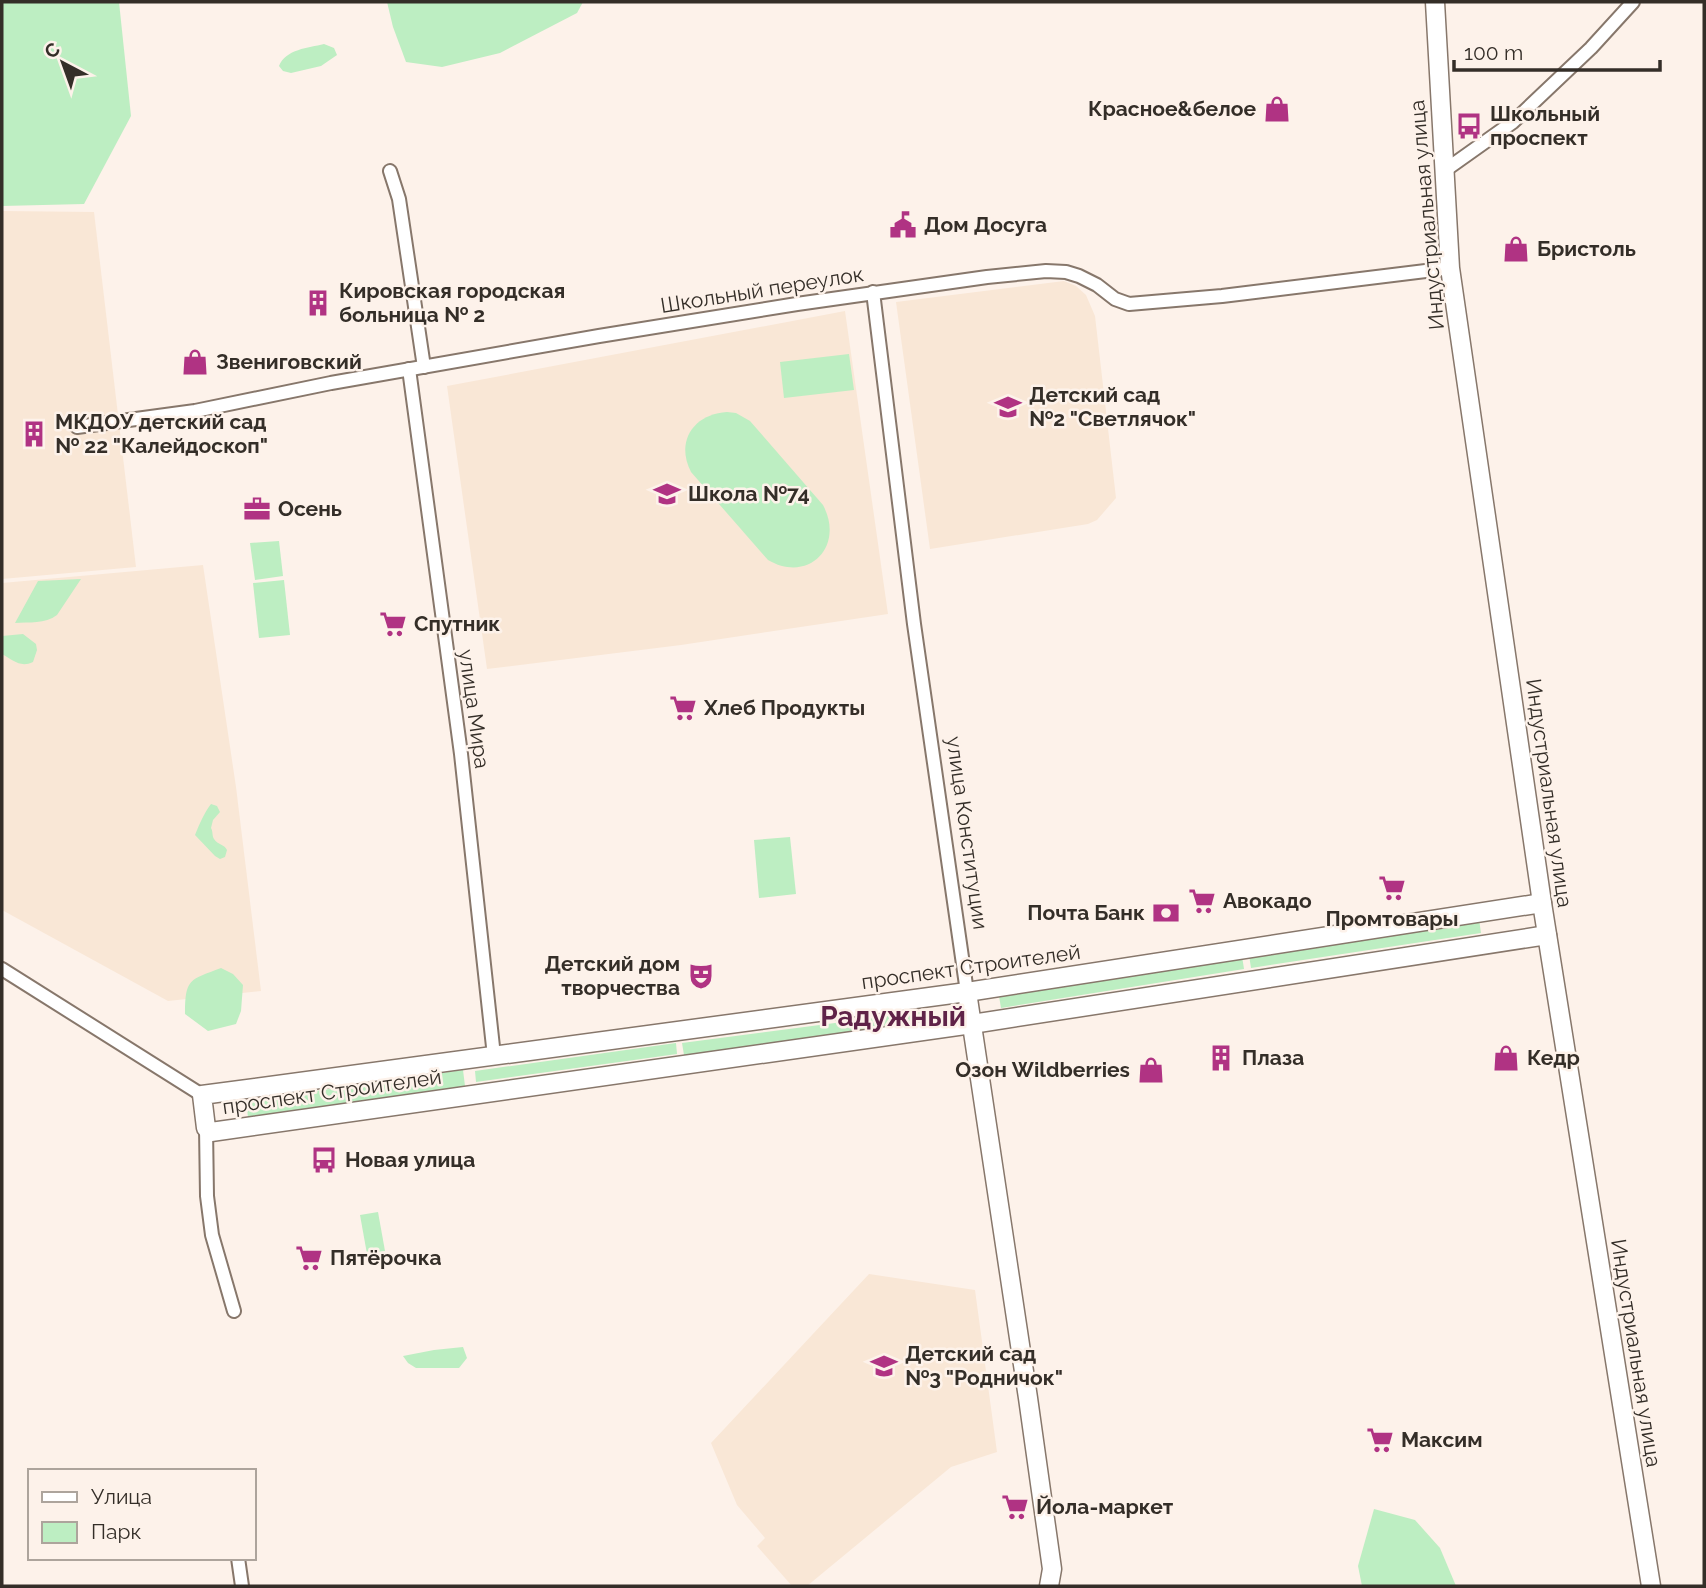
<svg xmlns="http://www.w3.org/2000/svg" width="1706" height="1588" viewBox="0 0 1706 1588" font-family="Raleway,sans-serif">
<rect width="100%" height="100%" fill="#fdf2ea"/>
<g fill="#f9e7d6">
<polygon points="2,211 94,212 136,567 2,579"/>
<polygon points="1064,281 1076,286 1086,295 1095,316 1116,498 1097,520 1088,524 930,549 896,302"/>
<polygon points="845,311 888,614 681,645 487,669 447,386"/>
<polygon points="203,565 236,787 261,991 168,1001 2,910 2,583"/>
<polygon points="869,1274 975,1290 997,1452 951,1467 807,1586 792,1586 757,1546 765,1538 737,1505 711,1443"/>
</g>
<g fill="#bdeec2">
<polygon points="2,2 119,2 131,116 84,204 2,206"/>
<polygon points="387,2 583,2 577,13 500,53 442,67 406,62 393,27"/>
<path d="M324 44 334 48 337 55 321 66 291 73 283 71 279 66C286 49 308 48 324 44Z"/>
<polygon points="849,354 854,390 784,398 780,362"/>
<path d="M727 412 736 413 750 421 823 505C845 546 809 584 768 560L691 472C675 441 694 414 727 412Z"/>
<polygon points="279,541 283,576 255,580 250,543"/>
<path d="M81 579 57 615C45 624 29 622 15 623L38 581Z"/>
<polygon points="284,580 290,635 259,638 253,583"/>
<path d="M23 634 36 644 37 650 33 662C20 668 13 660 2 654V636Z"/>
<path d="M211 804 217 806 220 812 213 820 211 828C213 831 212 836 214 839 218 845 224 844 227 850L225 857 220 859 215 856 195 835C199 825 204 813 211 804Z"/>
<polygon points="790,837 796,894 759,898 754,840"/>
<polygon points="1479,919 1481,933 1251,968 1249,955"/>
<polygon points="1242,956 1244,969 1001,1008 999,996"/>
<path d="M221 968 233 974 243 985 241 1011 236 1024 208 1031 185 1014C185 978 190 980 221 968Z"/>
<polygon points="927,1011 928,1024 684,1055 682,1043"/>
<polygon points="676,1043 677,1054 476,1082 475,1071"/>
<polygon points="463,1070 465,1086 248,1117 246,1101"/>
<polygon points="378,1212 385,1251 367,1254 360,1215"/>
<polygon points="463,1347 467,1358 459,1368 416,1368 408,1363 403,1356 434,1350"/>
<polygon points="1374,1509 1415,1520 1440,1548 1456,1586 1362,1586 1358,1566"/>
</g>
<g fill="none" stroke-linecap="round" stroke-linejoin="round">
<g stroke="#87776b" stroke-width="16">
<g id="street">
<polyline points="390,171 399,199 424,367"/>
<polyline points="1444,171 1513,122 1591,48 1633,2"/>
<polyline points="873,292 914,624 967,992"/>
<polyline points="409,369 461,754 494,1056"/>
<polyline points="77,427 195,411 331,383 599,336 797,304 987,277 1046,271 1066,272 1079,276 1097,285 1115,299 1129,304 1222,296 1450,268"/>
<polyline points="2,969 202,1095"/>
<polyline points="206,1128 207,1196 212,1235 234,1311"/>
<polyline points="238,1558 242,1586"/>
</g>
</g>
<g stroke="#87776b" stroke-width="21">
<g id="secondary">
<polyline points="1435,2 1450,268 1542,903 1651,1586"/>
<polyline points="1542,903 967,992 202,1095 206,1128 211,1132 972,1024 1547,935"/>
<polyline points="967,992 1028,1398 1052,1569 1049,1586"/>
</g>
</g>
<use href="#street" stroke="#fff" stroke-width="12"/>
<use href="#secondary" stroke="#fff" stroke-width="18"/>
</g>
<defs>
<g id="shop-bare" transform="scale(2.1)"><path d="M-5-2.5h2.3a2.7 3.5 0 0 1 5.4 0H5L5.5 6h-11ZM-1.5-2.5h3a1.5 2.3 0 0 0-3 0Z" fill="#b03383" stroke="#fdf2ea" stroke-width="2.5" paint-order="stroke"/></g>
<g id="bus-bare" transform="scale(2.1)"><path d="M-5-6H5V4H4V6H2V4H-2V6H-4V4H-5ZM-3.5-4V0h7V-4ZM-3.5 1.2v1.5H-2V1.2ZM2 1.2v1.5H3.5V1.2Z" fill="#b03383" stroke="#fdf2ea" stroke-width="2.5" paint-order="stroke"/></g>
<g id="civic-bare" transform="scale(2.1)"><path d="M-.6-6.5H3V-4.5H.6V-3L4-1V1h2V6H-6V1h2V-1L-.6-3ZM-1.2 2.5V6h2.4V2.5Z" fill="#b03383" stroke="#fdf2ea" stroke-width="2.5" paint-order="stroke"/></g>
<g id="building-bare" transform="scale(2.1)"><path d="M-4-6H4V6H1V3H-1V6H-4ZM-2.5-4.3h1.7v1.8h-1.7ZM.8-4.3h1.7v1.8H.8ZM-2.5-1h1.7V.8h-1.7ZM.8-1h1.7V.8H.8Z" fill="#b03383" stroke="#fdf2ea" stroke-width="2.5" paint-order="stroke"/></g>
<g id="school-bare" transform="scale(2.1)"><path d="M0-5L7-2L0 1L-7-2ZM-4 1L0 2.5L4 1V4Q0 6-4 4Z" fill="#b03383" stroke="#fdf2ea" stroke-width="2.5" paint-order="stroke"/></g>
<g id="office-bare" transform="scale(2.1)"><path d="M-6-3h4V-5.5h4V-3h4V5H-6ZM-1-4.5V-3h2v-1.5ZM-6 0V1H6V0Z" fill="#b03383" stroke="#fdf2ea" stroke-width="2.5" paint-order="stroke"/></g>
<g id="supermarket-bare" transform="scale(2.1)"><path d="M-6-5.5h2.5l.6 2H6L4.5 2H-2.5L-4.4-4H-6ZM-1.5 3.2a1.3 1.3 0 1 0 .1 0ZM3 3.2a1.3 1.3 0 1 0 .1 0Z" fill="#b03383" stroke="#fdf2ea" stroke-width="2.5" paint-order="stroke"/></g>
<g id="bank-bare" transform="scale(2.1)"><path d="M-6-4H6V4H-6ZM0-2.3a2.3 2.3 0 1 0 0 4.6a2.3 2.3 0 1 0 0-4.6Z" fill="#b03383" stroke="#fdf2ea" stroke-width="2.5" paint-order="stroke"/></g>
<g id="theatre-bare" transform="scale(2.1)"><path d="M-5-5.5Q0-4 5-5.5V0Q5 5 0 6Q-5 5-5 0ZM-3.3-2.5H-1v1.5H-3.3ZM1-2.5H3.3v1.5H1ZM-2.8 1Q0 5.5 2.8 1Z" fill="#b03383" stroke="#fdf2ea" stroke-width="2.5" paint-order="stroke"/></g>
</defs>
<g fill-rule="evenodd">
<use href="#shop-bare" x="1277" y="109"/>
<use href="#bus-bare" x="1469" y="126"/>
<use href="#civic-bare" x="903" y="225"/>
<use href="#shop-bare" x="1516" y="249"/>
<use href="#building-bare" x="318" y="303"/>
<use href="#shop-bare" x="195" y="362"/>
<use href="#school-bare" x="1008" y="407"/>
<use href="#building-bare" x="34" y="434"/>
<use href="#school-bare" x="667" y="494"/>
<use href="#office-bare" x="257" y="509"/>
<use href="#supermarket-bare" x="393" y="624"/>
<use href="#supermarket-bare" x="683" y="708"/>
<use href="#supermarket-bare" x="1392" y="888"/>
<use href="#supermarket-bare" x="1202" y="901"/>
<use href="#bank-bare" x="1166" y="913"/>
<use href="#theatre-bare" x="701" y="976"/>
<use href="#building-bare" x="1221" y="1058"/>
<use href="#shop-bare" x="1506" y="1058"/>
<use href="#shop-bare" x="1151" y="1070"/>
<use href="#bus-bare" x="324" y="1160"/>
<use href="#supermarket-bare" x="309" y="1258"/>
<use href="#school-bare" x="884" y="1366"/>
<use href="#supermarket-bare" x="1380" y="1440"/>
<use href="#supermarket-bare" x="1015" y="1507"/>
</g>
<g text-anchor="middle" stroke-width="5" stroke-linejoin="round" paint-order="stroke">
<g font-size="21" font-weight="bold" fill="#342e28" stroke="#fdf2ea" text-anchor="start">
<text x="1256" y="116" text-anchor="end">Красное&amp;белое</text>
<text x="1490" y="121">Школьный<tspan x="1490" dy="24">проспект</tspan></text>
<text x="924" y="232">Дом Досуга</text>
<text x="1537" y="256">Бристоль</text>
<text x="339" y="298">Кировская городская<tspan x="339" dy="24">больница № 2</tspan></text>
<text x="216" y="369">Звениговский</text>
<text x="1029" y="402">Детский сад<tspan x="1029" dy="24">№2 "Светлячок"</tspan></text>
<text x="55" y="429">МКДОУ детский сад<tspan x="55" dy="24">№ 22 "Калейдоскоп"</tspan></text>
<text x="688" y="501">Школа №74</text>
<text x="278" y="516">Осень</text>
<text x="414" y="631">Спутник</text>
<text x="704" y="715">Хлеб Продукты</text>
<text x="1223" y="908">Авокадо</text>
<text x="1145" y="920" text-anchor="end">Почта Банк</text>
<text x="1392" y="926" text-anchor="middle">Промтовары</text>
<text x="680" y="971" text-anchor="end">Детский дом<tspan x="680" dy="24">творчества</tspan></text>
<text x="1242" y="1065">Плаза</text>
<text x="1527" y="1065">Кедр</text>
<text x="1130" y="1077" text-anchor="end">Озон Wildberries</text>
<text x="345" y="1167">Новая улица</text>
<text x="330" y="1265">Пятёрочка</text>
<text x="905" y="1361">Детский сад<tspan x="905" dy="24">№3 "Родничок"</tspan></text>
<text x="1401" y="1447">Максим</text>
<text x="1036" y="1514">Йола-маркет</text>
</g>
<g font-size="21" fill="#342e28" stroke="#fdf2ea">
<text transform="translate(1427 215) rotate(-95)" y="7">Индустриальная улица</text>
<text transform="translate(762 290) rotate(-9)" y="7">Школьный переулок</text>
<text transform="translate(474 709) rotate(82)" y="7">улица Мира</text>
<text transform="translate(1549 793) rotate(82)" y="7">Индустриальная улица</text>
<text transform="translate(967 833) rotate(82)" y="7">улица Конституции</text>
<text transform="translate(971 967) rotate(-8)" y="7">проспект Строителей</text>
<text transform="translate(332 1092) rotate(-8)" y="7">проспект Строителей</text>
<text transform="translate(1636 1353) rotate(81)" y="7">Индустриальная улица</text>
</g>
<g font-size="28" font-weight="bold" fill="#602348" stroke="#fdf2ea">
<text x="893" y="1026">Радужный</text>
</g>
</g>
<rect width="1706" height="1588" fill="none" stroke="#342e28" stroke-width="7"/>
<rect x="28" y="1469" width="228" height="91" fill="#fdf2ea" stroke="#ada49c" stroke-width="2"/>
<rect x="42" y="1492" width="35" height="10" fill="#ffffff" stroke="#ada49c" stroke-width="2"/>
<text x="91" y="1504" font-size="21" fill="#342e28">Улица</text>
<rect x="42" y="1522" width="35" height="21" fill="#bdeec2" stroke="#ada49c" stroke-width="2"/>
<text x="91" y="1539" font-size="21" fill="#342e28">Парк</text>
<g transform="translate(63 63) rotate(319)" stroke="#fdf2ea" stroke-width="5" paint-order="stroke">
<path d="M0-5L12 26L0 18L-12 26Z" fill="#342e28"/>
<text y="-10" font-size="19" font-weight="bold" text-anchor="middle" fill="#342e28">С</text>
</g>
<path d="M1454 60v10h206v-10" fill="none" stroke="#342e28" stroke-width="3.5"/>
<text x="1464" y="60" font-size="21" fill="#342e28" stroke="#fdf2ea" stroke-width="5" paint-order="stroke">100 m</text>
</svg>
